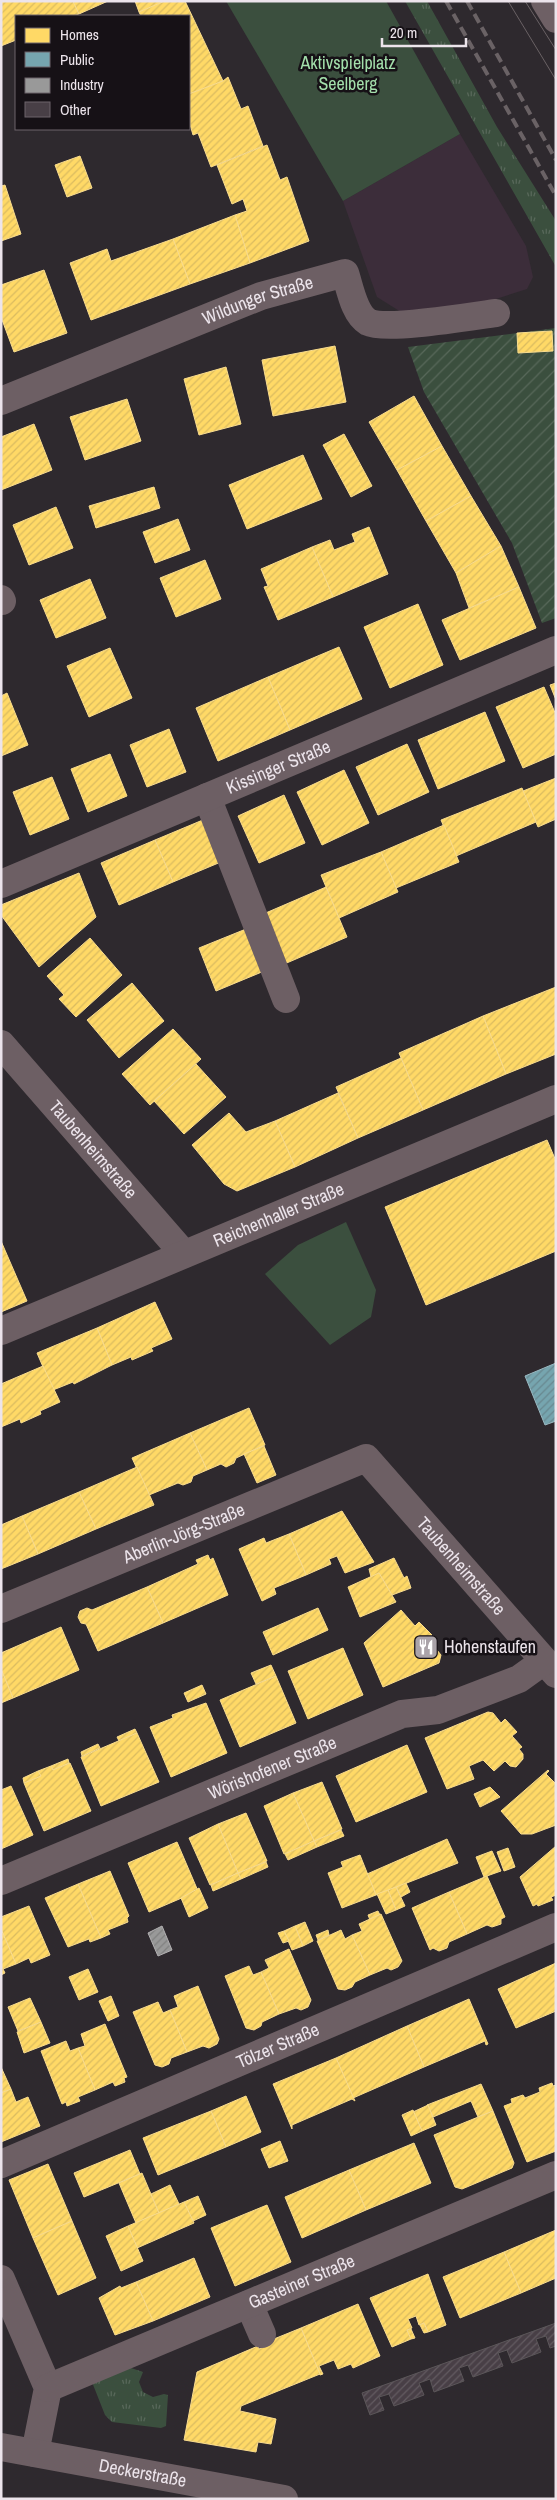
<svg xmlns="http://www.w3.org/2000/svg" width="557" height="2500" viewBox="0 0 557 2500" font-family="'Archivo Narrow',sans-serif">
<defs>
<pattern id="grass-tufts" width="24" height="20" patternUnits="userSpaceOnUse" patternTransform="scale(1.25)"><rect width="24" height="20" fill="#3b4f3e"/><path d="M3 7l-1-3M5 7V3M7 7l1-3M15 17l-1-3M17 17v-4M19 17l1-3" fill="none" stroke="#58685a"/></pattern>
<pattern id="garden-furrows" width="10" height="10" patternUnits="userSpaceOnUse" patternTransform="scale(1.25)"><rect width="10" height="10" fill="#3b4f3e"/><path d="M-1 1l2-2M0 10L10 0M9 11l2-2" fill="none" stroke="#58685a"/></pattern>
<pattern id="homes-hatch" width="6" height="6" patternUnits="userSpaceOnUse" patternTransform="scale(1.25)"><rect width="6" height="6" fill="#ffd966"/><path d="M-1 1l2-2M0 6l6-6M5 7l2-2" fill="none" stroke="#dabb60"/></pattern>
<pattern id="public-hatch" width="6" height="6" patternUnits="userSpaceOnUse" patternTransform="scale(1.25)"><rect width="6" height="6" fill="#76a5af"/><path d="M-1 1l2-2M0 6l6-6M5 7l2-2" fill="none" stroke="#688890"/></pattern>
<pattern id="industry-hatch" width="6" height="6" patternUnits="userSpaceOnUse" patternTransform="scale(1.25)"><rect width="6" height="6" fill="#999"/><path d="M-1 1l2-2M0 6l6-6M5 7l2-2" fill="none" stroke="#808080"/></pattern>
<pattern id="building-hatch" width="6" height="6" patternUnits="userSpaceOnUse" patternTransform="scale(1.25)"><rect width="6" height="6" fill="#483f46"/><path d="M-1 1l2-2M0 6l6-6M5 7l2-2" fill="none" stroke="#635b61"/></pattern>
</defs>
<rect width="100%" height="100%" fill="#2e292e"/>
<polygon fill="#3c2d3a" points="460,134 526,246 533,277 527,289 474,306 401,312 377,297 343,201"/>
<g fill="url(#grass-tufts)">
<polygon points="405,1 427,1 497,127 556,221 556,267"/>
<polygon points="128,2367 143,2372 139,2382 143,2392 153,2397 164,2394 168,2395 166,2426 161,2428 112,2422 105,2415 92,2382"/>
</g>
<g fill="#3b4f3e">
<polygon points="226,1 386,1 460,134 343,201"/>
<polygon points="346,1222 376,1290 371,1317 330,1345 265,1274 298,1245"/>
</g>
<polygon fill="url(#garden-furrows)" points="556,328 556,618 542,623 512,543 424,392 408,347"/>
<g fill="url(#homes-hatch)" stroke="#f9dc8e">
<polygon points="1,1 73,1 79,14 72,16 16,16 16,40 1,46"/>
<polygon points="73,1 108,1 79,14"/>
<polygon points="135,1 165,1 139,12"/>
<polygon points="165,1 185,1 223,81 189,94 189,16 141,16 139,12"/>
<polygon points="228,77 241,109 248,106 263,146 211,167 198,133 193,135 189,121 189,94 223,81"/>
<polygon points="267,145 280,180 287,177 309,241 250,263 235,215 247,211 243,199 232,204 217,165"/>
<polygon points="80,156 92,188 67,197 55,165"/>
<polygon points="5,185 21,234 1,241 1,186"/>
<polygon points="235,215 250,263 190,284 173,239"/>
<polygon points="173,239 190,284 91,320 70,263 107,249 111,261"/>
<polygon points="44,270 67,333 14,352 1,317 1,285"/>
<polygon points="552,331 553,351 518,353 517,333"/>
<polygon points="335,346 346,402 273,416 262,360"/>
<polygon points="226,367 241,424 199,435 184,379"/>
<polygon points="414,396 442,446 397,470 369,422"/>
<polygon points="127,399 141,441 85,460 70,417"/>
<polygon points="34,424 52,470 1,490 1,437"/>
<polygon points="344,434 372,486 351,497 323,445"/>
<polygon points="442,446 471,496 426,521 397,470"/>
<polygon points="303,455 322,499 247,529 229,485"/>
<polygon points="154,487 160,508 96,528 89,506"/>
<polygon points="471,496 501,546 456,573 426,521"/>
<polygon points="56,507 73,548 29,565 13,525"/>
<polygon points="178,519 190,550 155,563 143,532"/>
<polygon points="369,527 388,574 333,597 312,547 330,540 334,550 355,542 352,534"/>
<polygon points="501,546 519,587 469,608 456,573"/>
<polygon points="312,547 333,597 278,620 264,587 268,586 261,569"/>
<polygon points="205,560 221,599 176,617 160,578"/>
<polygon points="90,579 106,618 56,638 40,600"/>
<polygon points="519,587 536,628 460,660 442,620"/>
<polygon points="418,604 443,665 390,688 364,627"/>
<polygon points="339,647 362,699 290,730 268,677"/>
<polygon points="110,648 132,698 89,717 67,666"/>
<polygon points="268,677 290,730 218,761 196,708"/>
<polygon points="556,683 556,700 550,685"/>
<polygon points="544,687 556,715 556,754 523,768 496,707"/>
<polygon points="7,693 28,745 1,756 1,696"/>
<polygon points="485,712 505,761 438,789 418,740"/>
<polygon points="169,729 186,772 147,787 130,745"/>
<polygon points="407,744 429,792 378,815 356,767"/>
<polygon points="110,754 127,796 88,812 71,769"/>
<polygon points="344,770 369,823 322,845 297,792"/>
<polygon points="52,777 69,819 30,835 13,792"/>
<polygon points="556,778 556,819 538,827 523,791"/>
<polygon points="522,788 536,822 456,856 441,820"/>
<polygon points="284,795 305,843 259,863 238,816"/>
<polygon points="210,817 228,859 173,882 155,840"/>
<polygon points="444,825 459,862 396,888 381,852"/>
<polygon points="155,840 173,882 119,905 101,863"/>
<polygon points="381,852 398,892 339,918 321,875"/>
<polygon points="79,873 96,917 39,967 1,915 1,905"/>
<polygon points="326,887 347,937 282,965 261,915"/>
<polygon points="246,929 269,969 216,991 199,948"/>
<polygon points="90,938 122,975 76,1017 59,999 64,995 47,976"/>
<polygon points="132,983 164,1021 119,1058 87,1020"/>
<polygon points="556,987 556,1054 506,1074 483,1016"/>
<polygon points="483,1016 506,1074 423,1110 399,1053"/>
<polygon points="173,1029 201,1059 150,1105 122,1074"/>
<polygon points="401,1058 423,1110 358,1138 336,1087"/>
<polygon points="196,1064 226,1097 184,1134 154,1101"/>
<polygon points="338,1093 358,1138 295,1167 275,1121"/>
<polygon points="229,1113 246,1132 275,1121 295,1167 237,1191 224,1184 192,1145"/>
<polygon points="547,1140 556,1161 556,1251 426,1305 385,1207"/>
<polygon points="1,1241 27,1301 1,1312"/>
<polygon points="155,1302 172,1339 151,1348 153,1351 132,1360 131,1357 112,1365 97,1328"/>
<polygon points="97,1328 112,1365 74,1384 73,1382 53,1390 37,1353"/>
<polygon points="43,1366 60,1402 40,1411 41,1414 21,1423 20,1419 1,1427 1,1384"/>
<polygon points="249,1408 265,1445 236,1458 234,1463 226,1467 221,1464 207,1470 190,1433"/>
<polygon points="190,1433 207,1470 193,1476 191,1482 183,1485 178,1483 149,1495 132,1458"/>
<polygon points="264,1446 276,1475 257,1483 244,1454"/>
<polygon points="137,1467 154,1505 96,1529 79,1492"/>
<polygon points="79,1492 96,1529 38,1554 22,1516"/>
<polygon points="342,1511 374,1562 345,1573 337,1556 329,1559 331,1564 306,1575 289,1534"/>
<polygon points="22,1516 38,1554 1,1569 1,1525"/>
<polygon points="289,1534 306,1575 274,1588 276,1594 262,1601 239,1549 264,1538 266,1543"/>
<polygon points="208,1555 210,1560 213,1558 228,1595 163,1623 147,1587 198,1564 196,1560"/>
<polygon points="394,1558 404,1578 407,1576 411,1588 392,1595 379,1573 371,1577 369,1569"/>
<polygon points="379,1573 396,1602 360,1617 348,1587"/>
<polygon points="147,1587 163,1623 98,1651 86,1624 81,1623 78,1617 80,1611 87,1608 92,1610"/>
<polygon points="318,1608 328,1630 273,1655 263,1632"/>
<polygon points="401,1610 415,1626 419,1622 432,1635 428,1639 441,1655 439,1663 383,1687 364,1643"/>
<polygon points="61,1627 79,1670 13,1698 1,1669 1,1653"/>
<polygon points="343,1648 363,1695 308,1719 288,1671"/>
<polygon points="271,1665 276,1676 256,1684 251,1673"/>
<polygon points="1,1669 13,1698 1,1703"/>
<polygon points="276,1676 296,1723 240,1747 220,1700"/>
<polygon points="202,1685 206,1694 188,1702 184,1693"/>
<polygon points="206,1703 227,1753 171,1777 150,1727 173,1718 172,1715"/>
<polygon points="488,1712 493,1713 501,1723 505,1719 517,1732 512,1736 522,1747 519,1749 523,1754 523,1759 516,1767 510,1766 505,1761 494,1771 483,1760 469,1766 474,1779 447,1789 425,1738"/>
<polygon points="135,1729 137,1733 119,1741 117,1737"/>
<polygon points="137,1733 159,1782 101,1806 81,1757"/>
<polygon points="98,1744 100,1748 82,1756 81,1752"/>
<polygon points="407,1745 427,1792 356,1822 336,1776"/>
<polygon points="68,1759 69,1763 53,1770 51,1766"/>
<polygon points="70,1763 91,1811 44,1831 24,1783 41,1776 38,1771 51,1766 53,1770"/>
<polygon points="548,1770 549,1771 546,1774 556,1784 556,1825 532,1834 521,1834 501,1811"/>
<polygon points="38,1771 41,1776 24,1783 23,1778"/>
<polygon points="322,1782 342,1829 314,1841 293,1793"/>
<polygon points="11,1786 33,1835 1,1849 1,1790"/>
<polygon points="490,1787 500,1797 480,1807 474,1794"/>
<polygon points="293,1793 314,1841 284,1854 264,1806"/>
<polygon points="246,1813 267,1861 238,1873 218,1824"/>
<polygon points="218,1824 238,1873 210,1885 189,1838"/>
<polygon points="341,1830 344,1836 317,1847 314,1841"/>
<polygon points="447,1839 458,1863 376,1895 367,1874"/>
<polygon points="314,1841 317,1847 288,1860 285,1854"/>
<polygon points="177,1842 198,1891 149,1912 128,1863"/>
<polygon points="556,1846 556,1895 551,1897 553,1900 538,1906 537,1904 533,1906 520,1877"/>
<polygon points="508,1848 515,1867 504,1871 497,1852"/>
<polygon points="492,1851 501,1871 484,1877 476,1857"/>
<polygon points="360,1855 376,1895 342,1908 328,1873 343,1867 341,1862"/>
<polygon points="266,1862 268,1867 241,1879 238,1873"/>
<polygon points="110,1871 129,1916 127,1918 128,1922 108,1930 110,1934 101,1938 78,1884"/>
<polygon points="238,1873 241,1879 213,1891 211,1885"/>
<polygon points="487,1876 505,1917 501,1919 501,1924 492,1927 487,1925 467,1934 449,1892"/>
<polygon points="406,1883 410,1892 401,1897 396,1887"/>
<polygon points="78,1884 101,1938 90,1942 89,1939 68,1947 45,1898"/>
<polygon points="396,1887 405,1906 396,1910 388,1890"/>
<polygon points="199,1888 208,1908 189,1917 181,1898"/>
<polygon points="388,1890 396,1910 386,1914 377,1894"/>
<polygon points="449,1892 467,1934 449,1942 447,1948 439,1951 433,1948 430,1950 412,1908"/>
<polygon points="29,1906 50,1955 31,1963 29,1958 16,1964 1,1929 1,1917"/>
<polygon points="378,1911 380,1915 370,1920 368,1915"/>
<polygon points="381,1914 402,1961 398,1967 391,1970 387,1968 370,1975 352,1935 362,1931 359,1924"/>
<polygon points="305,1922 313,1941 303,1946 295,1926"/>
<polygon points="295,1926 303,1946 292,1950 284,1931"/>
<polygon points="1,1929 16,1964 3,1969 5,1973 1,1975"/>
<polygon points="328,1930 329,1935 318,1940 316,1935"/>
<polygon points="341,1930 345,1939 352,1935 370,1975 355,1982 352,1987 345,1990 338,1989 317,1941"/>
<polygon points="284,1931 289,1941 283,1943 278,1933"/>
<polygon points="289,1949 311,2000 308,2007 301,2010 296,2008 279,2014 261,1972 269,1968 265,1960"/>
<polygon points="556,1963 556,2011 516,2028 498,1989"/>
<polygon points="249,1966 253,1975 261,1972 279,2014 262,2022 261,2026 254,2030 246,2028 225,1976"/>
<polygon points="88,1969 98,1992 79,2000 69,1977"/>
<polygon points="198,1986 219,2039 217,2044 209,2048 203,2046 187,2052 170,2010 178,2007 174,1996"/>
<polygon points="111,1996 119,2016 108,2021 99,2001"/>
<polygon points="30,1998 41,2022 18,2031 8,2007"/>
<polygon points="469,1999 488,2044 486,2045 485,2041 424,2067 407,2026"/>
<polygon points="158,2002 163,2013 170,2010 187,2052 171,2058 169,2064 162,2067 155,2065 133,2012"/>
<polygon points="41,2022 50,2043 24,2053 17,2032"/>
<polygon points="105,2024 127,2077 124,2078 125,2082 115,2086 113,2082 95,2090 78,2048 85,2046 81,2034"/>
<polygon points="407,2026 424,2067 353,2098 336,2058"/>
<polygon points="66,2041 70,2051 78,2048 95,2090 78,2097 80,2101 67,2106 66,2102 62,2104 41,2051"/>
<polygon points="336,2058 355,2101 352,2099 292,2125 292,2129 273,2084"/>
<polygon points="1,2067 11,2089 1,2093"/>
<polygon points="552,2083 553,2086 556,2085 556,2151 527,2162 504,2106 512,2103 511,2099 523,2095 525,2098 540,2092 539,2088"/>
<polygon points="481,2084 493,2111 478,2117 471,2101 433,2117 427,2105"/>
<polygon points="11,2089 16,2102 28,2097 40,2126 1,2142 1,2093"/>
<polygon points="246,2096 261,2132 226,2147 211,2111"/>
<polygon points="428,2105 436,2125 422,2131 413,2112"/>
<polygon points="413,2110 422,2131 411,2136 402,2115"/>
<polygon points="211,2111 226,2147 158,2175 143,2138"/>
<polygon points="493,2111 514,2163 512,2168 462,2189 455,2187 434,2135"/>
<polygon points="280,2141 288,2161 269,2168 261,2149"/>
<polygon points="414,2143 431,2183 366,2210 349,2170"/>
<polygon points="130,2150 140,2174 84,2197 74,2173"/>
<polygon points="48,2164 72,2221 33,2238 9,2180"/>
<polygon points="349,2170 366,2210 302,2238 285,2197"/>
<polygon points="142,2173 159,2213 136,2223 119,2183"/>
<polygon points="170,2185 179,2204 159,2213 151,2194"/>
<polygon points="198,2196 206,2215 193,2221 184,2202"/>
<polygon points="184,2202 194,2223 137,2248 128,2226"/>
<polygon points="267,2205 291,2262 235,2286 211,2228"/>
<polygon points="72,2221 96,2278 58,2295 33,2238"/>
<polygon points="128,2226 143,2261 121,2271 106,2236"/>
<polygon points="556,2230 556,2278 521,2293 504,2252"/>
<polygon points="504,2252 521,2293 460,2318 443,2277"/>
<polygon points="194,2258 210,2297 153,2321 136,2282"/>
<polygon points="428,2274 446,2325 428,2332 424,2323 419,2325 416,2316 408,2319 412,2328 407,2330 411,2339 392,2347 370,2298"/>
<polygon points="136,2282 153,2321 115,2335 99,2298 120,2286 121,2288"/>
<polygon points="358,2304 380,2356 353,2368 351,2364 338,2369 334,2360 319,2366 323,2374 320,2375 301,2328"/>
<polygon points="424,2323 428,2332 424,2333 420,2325"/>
<polygon points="301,2328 320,2374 241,2406 240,2411 276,2419 271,2444 258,2442 256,2452 184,2440 197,2372 258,2346 259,2349 271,2344 269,2341"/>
<polygon points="411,2329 415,2338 411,2339 407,2330"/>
</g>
<polygon fill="url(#public-hatch)" stroke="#99b8c1" points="556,1363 556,1421 545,1425 525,1376"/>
<polygon fill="url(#industry-hatch)" stroke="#b2b0b2" points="162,1926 172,1950 158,1956 148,1933"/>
<polygon fill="url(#building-hatch)" stroke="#5b5659" points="556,2323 556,2346 550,2348 546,2336 536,2339 541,2352 512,2363 507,2350 498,2353 503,2366 473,2377 468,2365 459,2368 464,2381 434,2392 430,2379 419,2383 424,2395 394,2406 389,2394 379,2397 384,2410 370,2415 362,2393"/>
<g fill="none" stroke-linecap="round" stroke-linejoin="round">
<g stroke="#6d5f64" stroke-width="28">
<path id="s1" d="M1 401 261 296 345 273C350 288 354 314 368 322 386 331 473 316 496 313"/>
<polyline points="1,599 2,601"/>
<polyline points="207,797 286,999"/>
<path id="s2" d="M1 884 556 650"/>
<path id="s3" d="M1 1044 184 1254"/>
<path id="s4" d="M1 1331 556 1099"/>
<path id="s5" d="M1 1609 366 1458 556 1674"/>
<path id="s6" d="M1 1881 402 1714 438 1710 519 1679 544 1661"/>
<path id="s7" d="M1 2164 556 1927"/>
<polyline points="1,2279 48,2388 35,2453"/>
<polyline points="249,2304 262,2334"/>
<path id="s8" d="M48 2388 556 2175"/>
<path id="s9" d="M1 2447 284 2499"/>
</g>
<polyline stroke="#6e6065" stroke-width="28" points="545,1 556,19"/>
<g stroke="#6a6265" stroke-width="1">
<polyline points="508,1 556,80"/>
<polyline points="525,1 556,50"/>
</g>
<g stroke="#6a6265" stroke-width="4" stroke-dasharray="10 5" stroke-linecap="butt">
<polyline points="446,1 556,196"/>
<polyline points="467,1 556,160"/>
</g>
</g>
<defs>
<g id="restaurant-square" transform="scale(1.25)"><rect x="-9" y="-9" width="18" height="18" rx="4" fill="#aaa3a9" stroke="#161116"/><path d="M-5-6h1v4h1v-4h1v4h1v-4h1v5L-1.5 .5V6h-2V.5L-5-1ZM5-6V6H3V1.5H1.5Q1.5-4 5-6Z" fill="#fff"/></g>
</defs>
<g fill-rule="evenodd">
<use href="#restaurant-square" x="426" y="1647"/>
</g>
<g text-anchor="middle" stroke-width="5" stroke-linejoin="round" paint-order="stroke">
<g font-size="18" fill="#a3dfab" stroke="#161116">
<text x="348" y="69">Aktivspielplatz<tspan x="348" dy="21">Seelberg</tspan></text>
</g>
<g font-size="18" fill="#ece4eb" stroke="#161116">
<text dy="6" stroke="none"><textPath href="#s1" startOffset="276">Wildunger Straße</textPath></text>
<text dy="6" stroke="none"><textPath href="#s2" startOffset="301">Kissinger Straße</textPath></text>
<text dy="6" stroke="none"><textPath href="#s3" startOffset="140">Taubenheimstraße</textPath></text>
<text dy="6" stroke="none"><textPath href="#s4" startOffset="301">Reichenhaller Straße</textPath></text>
<text dy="6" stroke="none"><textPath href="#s5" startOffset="198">Aberlin-Jörg-Straße</textPath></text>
<text dy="6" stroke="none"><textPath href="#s5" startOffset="539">Taubenheimstraße</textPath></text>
<text dy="6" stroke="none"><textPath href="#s6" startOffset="294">Wörishofener Straße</textPath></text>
<text dy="6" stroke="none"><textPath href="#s7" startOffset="301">Tölzer Straße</textPath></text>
<text dy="6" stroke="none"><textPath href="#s8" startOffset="275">Gasteiner Straße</textPath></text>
<text dy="6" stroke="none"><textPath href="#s9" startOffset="144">Deckerstraße</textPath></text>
</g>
<g font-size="18" fill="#ece4eb" stroke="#161116" text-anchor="start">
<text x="444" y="1653">Hohenstaufen</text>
</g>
</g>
<rect width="557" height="2500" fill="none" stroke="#ece4eb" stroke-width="5"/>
<rect x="15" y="15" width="175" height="115" fill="#161116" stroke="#6c656b"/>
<rect x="25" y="28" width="25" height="15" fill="#ffd966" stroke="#6c656b"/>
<text x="60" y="40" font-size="15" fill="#ece4eb">Homes</text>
<rect x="25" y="52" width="25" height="15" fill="#76a5af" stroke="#6c656b"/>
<text x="60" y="65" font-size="15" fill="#ece4eb">Public</text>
<rect x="25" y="78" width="25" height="15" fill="#999999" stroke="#6c656b"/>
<text x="60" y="90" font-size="15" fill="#ece4eb">Industry</text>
<rect x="25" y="102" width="25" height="15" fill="#483f46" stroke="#6c656b"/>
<text x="60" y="115" font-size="15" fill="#ece4eb">Other</text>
<path d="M382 38v8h84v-8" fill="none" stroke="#ece4eb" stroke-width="2.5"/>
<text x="390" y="38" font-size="15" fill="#ece4eb" stroke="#161116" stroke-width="4" paint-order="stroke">20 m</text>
</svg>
